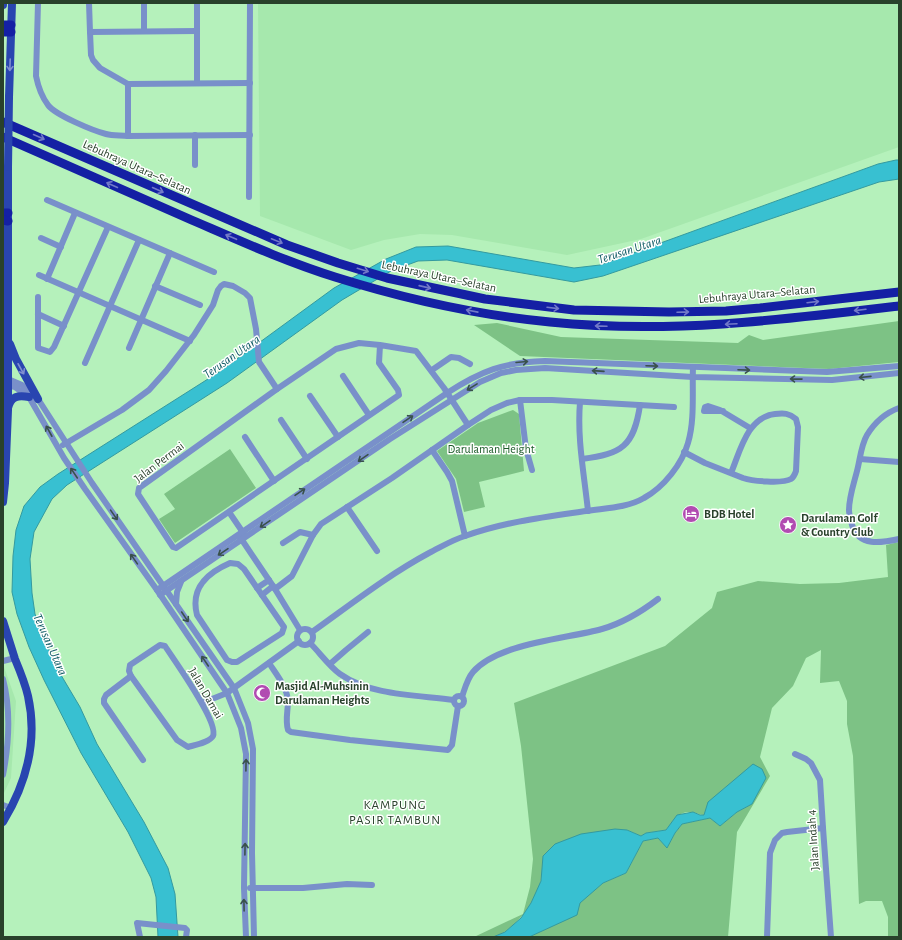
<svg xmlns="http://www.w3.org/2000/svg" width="902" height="940" viewBox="0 0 902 940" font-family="'Alegreya Sans',sans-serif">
<rect width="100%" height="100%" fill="#b5f1bb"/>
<g fill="#a6e8ad">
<polygon points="258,3 899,3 899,147 641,239 567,255 452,235 420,234 384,240 351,250 260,216"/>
<polygon points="3,664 16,701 11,778 3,795"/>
</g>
<g fill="#7dc285">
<polygon points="899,321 899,362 829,369 520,356 474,325 497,323 561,337 738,343 749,335 763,340"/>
<polygon points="513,410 519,414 524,471 479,482 485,507 464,512 456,479 437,451 478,423"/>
<polygon points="230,449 256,488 175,543 159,519 175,509 164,494"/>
<path d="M899 542V937H888V917L882 901H866L859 904 853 756 847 724V701L839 681 820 683 821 650 806 658 793 686 772 708 760 757 770 776 737 832 728 937H529L548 928 603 883 626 873 643 841 658 838 667 848 675 833 682 824 710 818 720 826 737 812 752 804 738 778 721 791 704 815C699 815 696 812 691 812 676 812 675 820 666 830L646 833 641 836 627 830 543 856C543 864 543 873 541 880 537 900 514 932 493 937 487 938 480 937 474 937L523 914 530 887 533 859 521 746 514 703 665 646 712 608 717 592 758 581 800 584 839 583 888 577 886 545Z"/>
</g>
<g fill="#38c0d1" stroke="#349a9f">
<polygon points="896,160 899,160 899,179 879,182 603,276 574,282 447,260 418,261 391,271 342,300 227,383 67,485 52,499 34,532 30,559 32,593 35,614 45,641 58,670 80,707 97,744 144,822 168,868 175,894 178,937 158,937 156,897 151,878 128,832 81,753 44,680 29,647 17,614 12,592 13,556 16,530 24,506 40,487 58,474 219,372 334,288 386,259 416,247 448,246 574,268 600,265 878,164"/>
<polygon points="753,764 762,769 766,778 752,804 737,812 720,826 710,818 682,824 675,833 667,848 658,838 643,841 626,873 603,883 580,903 577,915 529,937 493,937 505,932 521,918 531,903 541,881 543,856 555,844 581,834 615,829 627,830 641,836 646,833 666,830 677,815 693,812 700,815 704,815 708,802"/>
</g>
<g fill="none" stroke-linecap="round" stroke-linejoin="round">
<g stroke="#7990ca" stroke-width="6">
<path d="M38 3 36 76C38 86 42 97 48 105 55 115 94 131 106 134 113 136 121 135 128 136L250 135"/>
<polyline points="89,3 90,32 91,55 93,60 100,68 128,84 250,83"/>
<polyline points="144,3 144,31"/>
<polyline points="197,3 197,83"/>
<polyline points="90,32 197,31"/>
<polyline points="128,84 128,136"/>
<polyline points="195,135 195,165"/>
<polyline points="249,197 250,3"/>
<polyline points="47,200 214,272"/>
<polyline points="41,238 61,247"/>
<polyline points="39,275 190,341"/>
<polyline points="47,279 75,213"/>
<polyline points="155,286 200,305"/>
<polyline points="38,297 38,348 50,352 54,347 108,227"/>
<polyline points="38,314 64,326"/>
<polyline points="129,348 170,253"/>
<polyline points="85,363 139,240"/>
<polyline points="432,370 451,357 459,358 470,364"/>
<polyline points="343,376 369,415"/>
<polyline points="3,379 8,379 22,385 38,399 92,483 234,688 248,723 253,749 252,853 254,937"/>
<polyline points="3,385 8,385 15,387 29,397 64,458 85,489 157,590 227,693 241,728 246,754 244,888 246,937"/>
<polyline points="310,396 338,437"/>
<polyline points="520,400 526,449 532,470"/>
<path d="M580 402C577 439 584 473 588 511"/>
<path d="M899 408C885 413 875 422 867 435 861 445 860 460 857 471 854 483 849 497 849 510 849 515 851 520 852 525 859 547 881 543 899 539"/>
<polyline points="723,411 704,411 705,407 708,406 720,410 750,428"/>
<polyline points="281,420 307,459"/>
<polyline points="468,425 491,410 507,403 520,400 552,400 674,407"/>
<polyline points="245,437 274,481"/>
<polyline points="63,445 122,410 149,390 166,371 194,335 213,305 218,290 221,286 224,284 233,286 245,293 250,298 256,329 259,362 277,389"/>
<polyline points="432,450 447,472 452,481 465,536"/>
<path d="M684 452 705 463 743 478C752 481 782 484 791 479 794 477 795 474 796 471L798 427 796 419C789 413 784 413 775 414 747 417 740 452 731 473"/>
<path d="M582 459C622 454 634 446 640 405"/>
<polyline points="860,459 899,462"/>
<polyline points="347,507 377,551"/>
<polyline points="229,512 244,534"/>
<polyline points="240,537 275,589 300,630"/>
<polyline points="283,543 300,532 313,535"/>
<path d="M230 563 238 564 244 569 284 627 282 633 237 662H232L227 660 197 615C190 588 207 573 230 563Z"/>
<polyline points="257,588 269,580"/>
<polyline points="275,589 292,576 313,535 321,524 392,478 468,425 444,388 416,351 380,345 359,343 336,349 277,389 139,488 138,494 173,547 176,548 399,395 398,390 379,363 380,345"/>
<path d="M157 590 447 393C481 371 504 362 545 361L827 372 899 366"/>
<polyline points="160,595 390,439 480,382 501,373 516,370 545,368 693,377 832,380 899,373"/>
<polyline points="262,595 273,586"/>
<polyline points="176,604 177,592 181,582"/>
<circle cx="305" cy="637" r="8"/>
<path d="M312 632C350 605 388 575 429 553 441 547 452 540 465 536 504 522 545 517 586 511 605 508 627 508 644 498 664 487 682 464 688 443 695 420 692 391 693 367"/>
<path d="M310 643C320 653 329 666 340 674 371 696 418 695 454 700"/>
<path d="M160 645 165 646C174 660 219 722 213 736 210 742 195 745 188 747L177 740 131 676 129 671 130 665Z"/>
<polyline points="3,661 15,658"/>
<path d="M269 663C276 674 287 687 288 701 288 711 285 720 288 730L291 732 350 740 448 750 452 745 458 706"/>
<polyline points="330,664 346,650 368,632"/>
<polyline points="131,676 106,695 104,699 104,703 143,760"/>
<path d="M3 679C11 710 9 744 3 775"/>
<circle cx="459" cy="701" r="5"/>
<path d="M462 697C465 688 467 679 473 672 498 643 566 639 602 629 623 623 641 612 658 599"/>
<polyline points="202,703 227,693 299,641"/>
<polyline points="795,754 806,759 811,763 820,780 823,828 831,937"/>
<polyline points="3,805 11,808"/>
<polyline points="250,888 303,888 347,884 372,885"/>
<polyline points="140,937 137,923 185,928 187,930 186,937"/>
<polyline points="767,937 770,853 775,840 782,833 787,832 823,828"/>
</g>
<g stroke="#2945b0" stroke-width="8">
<polyline points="3,5 3,3"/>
<polyline points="9,97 12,3"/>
<polyline points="10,344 16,359 38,399"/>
<path d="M8 408C11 396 18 395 29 397"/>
<polyline points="3,502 5,483 8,410 8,167"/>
<path d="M3 621C7 634 11 646 15 659 20 671 25 683 28 696 38 741 26 784 3 822"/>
</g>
<g stroke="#1420a4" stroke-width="9">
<polyline points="3,25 11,25"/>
<polyline points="3,32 11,32"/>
<polyline points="3,122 287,245 338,263 387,278 485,299 574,310 669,312 726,311 760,308 899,292"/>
<path d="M3 137C64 164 126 191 187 218 236 239 284 261 335 277 405 299 477 315 550 322 668 334 782 320 899 306"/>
<polyline points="3,213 8,213"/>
<polyline points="3,220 8,221"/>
</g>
<polyline stroke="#2945b0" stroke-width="8" points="8,167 9,97"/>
</g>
<defs><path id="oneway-shaft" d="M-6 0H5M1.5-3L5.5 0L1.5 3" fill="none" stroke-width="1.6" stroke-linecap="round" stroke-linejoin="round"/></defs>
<g stroke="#7f8fd0">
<use href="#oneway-shaft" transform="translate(10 65) rotate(92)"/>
<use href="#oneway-shaft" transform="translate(21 369) rotate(61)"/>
</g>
<g stroke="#7279c8">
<use href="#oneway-shaft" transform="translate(39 137) rotate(24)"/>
<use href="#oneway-shaft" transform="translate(112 185) rotate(-156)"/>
<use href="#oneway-shaft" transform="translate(158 190) rotate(24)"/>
<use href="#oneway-shaft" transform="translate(231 237) rotate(-157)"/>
<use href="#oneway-shaft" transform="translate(277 241) rotate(22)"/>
<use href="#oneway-shaft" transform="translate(363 270) rotate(17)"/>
<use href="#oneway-shaft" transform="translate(425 287) rotate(13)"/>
<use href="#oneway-shaft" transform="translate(813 302) rotate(-7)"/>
<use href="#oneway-shaft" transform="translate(553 308) rotate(7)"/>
<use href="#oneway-shaft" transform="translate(860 310) rotate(173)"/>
<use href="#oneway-shaft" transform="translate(472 311) rotate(-169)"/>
<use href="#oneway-shaft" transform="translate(683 312) rotate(-2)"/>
<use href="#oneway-shaft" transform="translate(731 324) rotate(177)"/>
<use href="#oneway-shaft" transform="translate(601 326) rotate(-178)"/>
</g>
<g stroke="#39514b">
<use href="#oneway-shaft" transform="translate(522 362) rotate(-5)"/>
<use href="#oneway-shaft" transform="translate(652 366) rotate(2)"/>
<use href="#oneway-shaft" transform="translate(744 370) rotate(2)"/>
<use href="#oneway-shaft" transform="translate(598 371) rotate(-176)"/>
<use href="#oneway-shaft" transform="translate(865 377) rotate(174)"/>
<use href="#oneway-shaft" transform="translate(796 379) rotate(-179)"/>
<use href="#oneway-shaft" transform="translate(472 387) rotate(148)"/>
<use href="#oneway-shaft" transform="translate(408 419) rotate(-34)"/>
<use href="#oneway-shaft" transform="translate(49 431) rotate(-119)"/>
<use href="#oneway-shaft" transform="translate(363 458) rotate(145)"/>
<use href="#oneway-shaft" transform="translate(74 473) rotate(-124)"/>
<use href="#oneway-shaft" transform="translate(300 492) rotate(-34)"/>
<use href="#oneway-shaft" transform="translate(114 515) rotate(55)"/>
<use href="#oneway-shaft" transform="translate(265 524) rotate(146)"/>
<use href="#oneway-shaft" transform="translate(223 552) rotate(146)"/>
<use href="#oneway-shaft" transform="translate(134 559) rotate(-125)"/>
<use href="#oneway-shaft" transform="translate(185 617) rotate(56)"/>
<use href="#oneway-shaft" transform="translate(205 661) rotate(-124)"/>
<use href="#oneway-shaft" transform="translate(246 765) rotate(-89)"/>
<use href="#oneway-shaft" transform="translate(245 849) rotate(-89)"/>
<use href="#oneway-shaft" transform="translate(244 905) rotate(-91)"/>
</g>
<defs>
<g id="hotel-disc" transform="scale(0.9)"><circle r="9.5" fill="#b14cb1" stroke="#fff"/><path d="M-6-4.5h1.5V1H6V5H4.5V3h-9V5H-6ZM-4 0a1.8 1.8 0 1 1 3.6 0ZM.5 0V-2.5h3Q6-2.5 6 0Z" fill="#fff"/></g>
<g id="sight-disc" transform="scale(0.9)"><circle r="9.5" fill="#b14cb1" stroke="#fff"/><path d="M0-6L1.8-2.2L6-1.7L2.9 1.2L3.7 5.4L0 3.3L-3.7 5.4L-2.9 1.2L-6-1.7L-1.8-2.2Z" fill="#fff"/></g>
<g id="mosque-disc" transform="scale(0.9)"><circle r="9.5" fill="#b14cb1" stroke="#fff"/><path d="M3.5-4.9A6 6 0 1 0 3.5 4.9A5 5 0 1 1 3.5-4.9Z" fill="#fff"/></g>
</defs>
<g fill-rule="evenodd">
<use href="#hotel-disc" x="691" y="514"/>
<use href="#sight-disc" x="788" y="525"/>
<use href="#mosque-disc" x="262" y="693"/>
</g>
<g text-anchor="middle" stroke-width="3" stroke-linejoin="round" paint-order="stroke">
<g font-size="12" fill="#29412b" stroke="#fff">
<text transform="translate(137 167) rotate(24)" y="4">Lebuhraya Utara–Selatan</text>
<text transform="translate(439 276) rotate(12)" y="4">Lebuhraya Utara–Selatan</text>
<text transform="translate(757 294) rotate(-5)" y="4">Lebuhraya Utara–Selatan</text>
<text transform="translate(159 462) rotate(-37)" y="4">Jalan Permai</text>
<text transform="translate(206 693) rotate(60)" y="4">Jalan Damai</text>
<text transform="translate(813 840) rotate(-94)" y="4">Jalan Indah 4</text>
</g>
<g font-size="12" fill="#1b5b28" stroke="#fff">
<text x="491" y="453">Darulaman Height</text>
</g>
<g font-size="12" font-weight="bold" fill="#29412b" stroke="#fff" text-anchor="start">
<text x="704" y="518">BDB Hotel</text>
<text x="801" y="522">Darulaman Golf<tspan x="801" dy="14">&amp; Country Club</tspan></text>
<text x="275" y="690">Masjid Al-Muhsinin<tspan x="275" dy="14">Darulaman Heights</tspan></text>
</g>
<g font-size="13" font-style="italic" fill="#125d66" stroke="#fff">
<text transform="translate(629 249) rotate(-18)" y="5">Terusan Utara</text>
<text transform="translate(231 356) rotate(-35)" y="5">Terusan Utara</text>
<text transform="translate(51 644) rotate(66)" y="5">Terusan Utara</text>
</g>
<g font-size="13" letter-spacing="1" fill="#29412b" stroke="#fff">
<text x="395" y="809">KAMPUNG<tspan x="395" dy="15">PASIR TAMBUN</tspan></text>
</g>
</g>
<rect width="902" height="940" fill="none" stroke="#29412b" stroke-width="8"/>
</svg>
